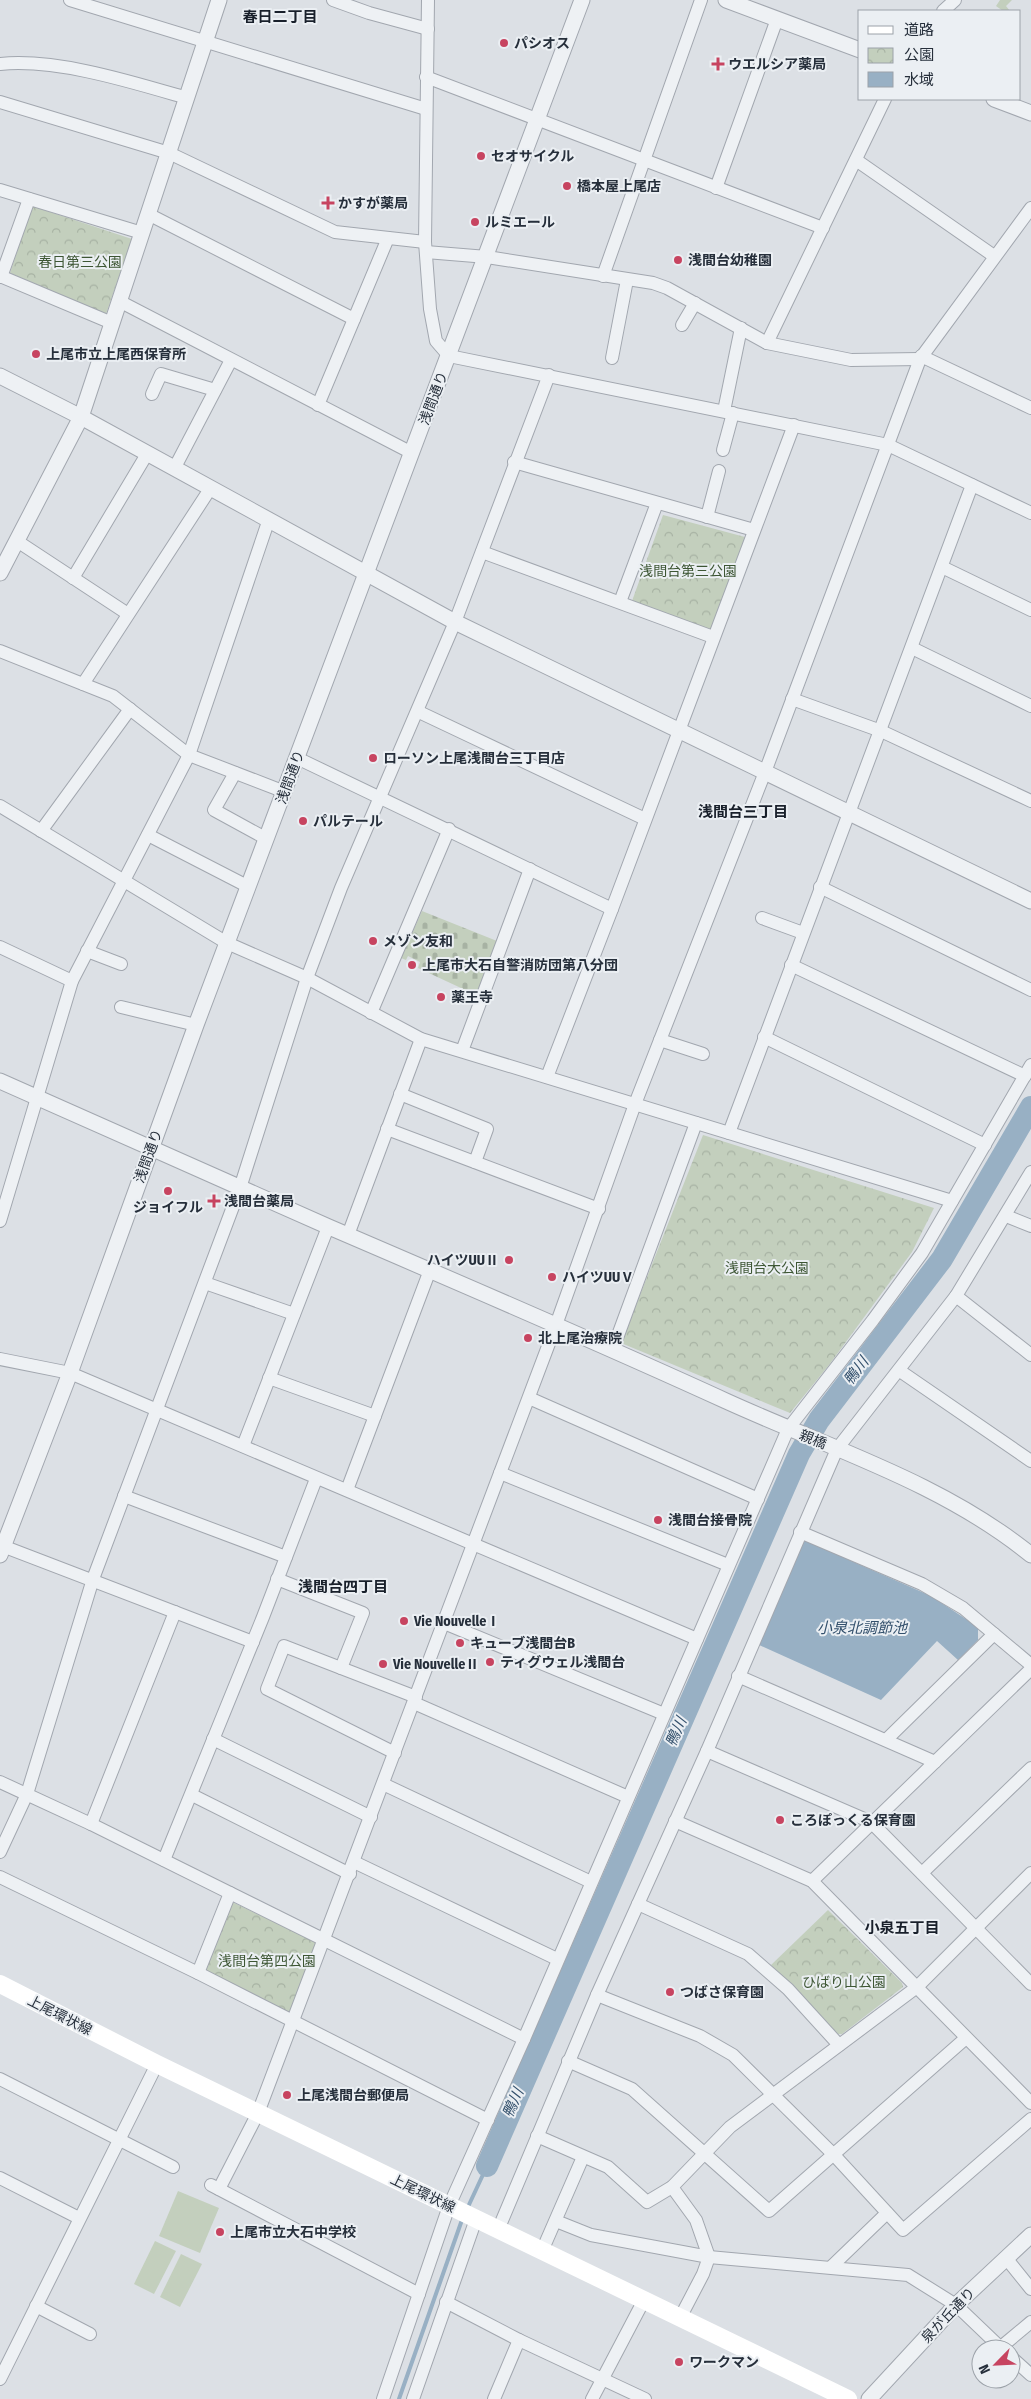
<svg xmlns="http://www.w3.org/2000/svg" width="1031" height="2399" viewBox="0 0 1031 2399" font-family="'Fira Sans Condensed','Noto Sans JP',sans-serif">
<defs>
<pattern id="cemetery-stones" width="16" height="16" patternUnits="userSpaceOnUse" patternTransform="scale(1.25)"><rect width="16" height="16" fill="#c3cfbd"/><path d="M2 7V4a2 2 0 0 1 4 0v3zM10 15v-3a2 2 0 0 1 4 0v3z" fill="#a7b2a3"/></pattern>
<pattern id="park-crowns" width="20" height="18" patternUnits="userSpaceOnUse" patternTransform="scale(1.25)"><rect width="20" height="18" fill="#c3cfbd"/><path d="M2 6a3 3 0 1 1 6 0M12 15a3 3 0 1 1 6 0" fill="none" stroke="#a7b2a3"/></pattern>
</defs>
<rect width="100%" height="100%" fill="#dce0e5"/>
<polygon fill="url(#cemetery-stones)" points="422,911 497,941 476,995 418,968 420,962 408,956 406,960 401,958"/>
<g fill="url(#park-crowns)">
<polygon points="32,206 132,239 106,314 10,273"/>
<polygon points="663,515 745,537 710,632 632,601"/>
<polygon points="703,1135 934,1208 912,1252 829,1365 790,1413 621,1343"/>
<polygon points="230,1901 318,1943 289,2015 202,1973"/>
<polygon points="828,1910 902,1983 903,1987 842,2034 838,2034 771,1965"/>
</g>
<g fill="#c3cfbd">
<polygon points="1000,0 1012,0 1006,6 1010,11 1003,11 996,6"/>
<polygon points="178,2191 219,2208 200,2253 159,2236"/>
<polygon points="155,2241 176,2251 154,2294 134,2284"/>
<polygon points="181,2254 202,2264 180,2307 160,2297"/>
</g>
<polygon fill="#98b0c4" points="806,1541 931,1596 978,1627 978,1640 958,1660 937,1641 881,1700 757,1644 798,1545"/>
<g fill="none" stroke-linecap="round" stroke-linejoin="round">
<g stroke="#98b0c4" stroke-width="4">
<polyline points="467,2209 487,2166"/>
<polyline points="399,2399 463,2217"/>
</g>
<polyline stroke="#98b0c4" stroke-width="22" points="487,2166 799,1454 819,1420 942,1259 1031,1107"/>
<g stroke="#a2a7af" stroke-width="14">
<g id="minor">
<polyline points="70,0 426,109"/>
<polyline points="333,0 369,13 428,29"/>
<polyline points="428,0 425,242 430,309 436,341 449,356 888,445 1031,513"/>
<polyline points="943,11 955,0"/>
<path d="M0 64C56 58 132 82 187 98"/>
<polyline points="426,77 823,228"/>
<polyline points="0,102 169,153 335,232 425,242"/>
<polyline points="856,160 994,256"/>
<polyline points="716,188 777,19"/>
<polyline points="0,190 142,233"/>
<polyline points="148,214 354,319"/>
<polyline points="426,252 487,257 653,283 667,288 767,343 851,360 920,359"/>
<polyline points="0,276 112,323"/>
<polyline points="603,276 701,0"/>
<polyline points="1,277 29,199"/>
<polyline points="119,301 412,453"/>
<polyline points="682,325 695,303"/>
<polyline points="767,343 885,99"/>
<polyline points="921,356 1031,408"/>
<polyline points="612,358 627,280"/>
<polyline points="152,394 161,374 215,390"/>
<polyline points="318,405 388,238"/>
<polyline points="724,411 741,328"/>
<polyline points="723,450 733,413"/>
<polyline points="514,462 754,530"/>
<polyline points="174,469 231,360"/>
<polyline points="707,517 719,471"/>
<polyline points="17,541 128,614"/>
<polyline points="482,552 713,637"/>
<polyline points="942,567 1031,610"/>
<polyline points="73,578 147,454"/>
<polyline points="620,602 657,503"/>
<polyline points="912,648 1031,706"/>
<polyline points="0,651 113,696 189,755 285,792"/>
<polyline points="83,684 210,489"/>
<polyline points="792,699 881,731 1031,801"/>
<polyline points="419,712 645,819"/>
<polyline points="297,758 612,909"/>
<polyline points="235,773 214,810 267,839"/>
<polyline points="0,806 227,943 307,978 421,1039 952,1201"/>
<polyline points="41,831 130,709"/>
<polyline points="148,835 249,887"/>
<polyline points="820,887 1031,990"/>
<polyline points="762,918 803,933"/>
<polyline points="0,947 72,981"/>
<polyline points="87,951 121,964"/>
<polyline points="791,965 1025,1076"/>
<polyline points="121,1007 196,1025"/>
<polyline points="371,1013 449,829"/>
<polyline points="764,1037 985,1145"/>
<polyline points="660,1040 703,1054"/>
<polyline points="462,1051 530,869"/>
<polyline points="547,1077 612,909 794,425"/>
<polyline points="400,1094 487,1129 475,1162"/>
<polyline points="387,1129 599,1209"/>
<polyline points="729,1133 972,485"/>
<polyline points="1006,1216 1031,1226"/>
<polyline points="0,1221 72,981 189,755 269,519"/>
<polyline points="348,1235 421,1039"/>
<polyline points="205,1283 294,1314"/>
<polyline points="956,1296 1031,1355"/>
<polyline points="613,1349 696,1123"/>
<polyline points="0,1359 70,1373 697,1639"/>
<polyline points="900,1371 1031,1461"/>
<polyline points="269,1378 375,1416"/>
<polyline points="529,1398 758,1499"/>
<polyline points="243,1446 328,1227"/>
<polyline points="500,1473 728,1565"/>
<polyline points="347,1490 430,1270"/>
<polyline points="124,1496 286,1557"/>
<polyline points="800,1532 922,1584 963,1608 1031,1665"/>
<polyline points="0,1545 253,1642"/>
<polyline points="277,1579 363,1613 341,1668"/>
<polyline points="444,1623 664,1714"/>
<polyline points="738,1676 935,1762"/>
<polyline points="414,1703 628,1797"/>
<polyline points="213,1739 371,1817"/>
<polyline points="886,1740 994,1634"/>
<polyline points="707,1751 871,1822 1031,1984"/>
<polyline points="395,1753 267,1689 284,1646 416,1697"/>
<polyline points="0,1782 91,1824 524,2039"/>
<polyline points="383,1784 591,1882"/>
<polyline points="192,1795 350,1874"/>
<polyline points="675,1821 812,1881 1031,2103"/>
<polyline points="91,1824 175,1612"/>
<polyline points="0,1852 27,1794 93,1579 240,1188 307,978 341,888 455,622 549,375"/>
<polyline points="164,1860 263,1617 316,1479"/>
<polyline points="354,1862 557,1959"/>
<polyline points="922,1873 1031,1768"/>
<polyline points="0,1877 198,1973 488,2120"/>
<polyline points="812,1881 1031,1669"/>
<polyline points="638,1904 748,1954 788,1989 839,2045"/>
<polyline points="198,1973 230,1893"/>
<polyline points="597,1995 700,2036 733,2055 834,2155 903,2230 1031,2119"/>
<polyline points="568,2061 632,2089 769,2211 966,2038"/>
<polyline points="0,2079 173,2167"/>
<polyline points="537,2136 608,2167 647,2202 672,2187 730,2127 917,1987 1031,1873"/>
<polyline points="0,2178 79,2218"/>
<polyline points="211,2185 419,2294"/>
<polyline points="672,2187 696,2220 709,2257 703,2274 680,2318"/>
<polyline points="219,2189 258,2113 556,1325 635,1104 765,772 920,359 1031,208"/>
<polyline points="556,2221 591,2235 709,2257 908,2275 956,2305 1002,2349"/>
<polyline points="498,2230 597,1995 707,1751 837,1449 956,1296 1031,1172"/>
<polyline points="542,2251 583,2157"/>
<polyline points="1006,2258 1031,2289"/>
<polyline points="831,2267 887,2213"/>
<polyline points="446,2302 519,2340 645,2399"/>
<polyline points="36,2306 90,2334"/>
<polyline points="1001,2347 1031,2322"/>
<polyline points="1011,2357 1031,2375"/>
<polyline points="0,2379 157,2064"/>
<polyline points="383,2399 449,2206 524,2039 788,1429 873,1320 922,1253 1031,1065"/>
<polyline points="413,2399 476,2219"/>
<polyline points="494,2399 519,2340"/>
<polyline points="592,2399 644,2300"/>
</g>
</g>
<g stroke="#a2a7af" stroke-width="17">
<g id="tertiary">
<polyline points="726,0 860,50"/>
<polyline points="994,99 1031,113"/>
<polyline points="0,376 81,417 455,622 1031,901"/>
<polyline points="0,573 81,417 219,0"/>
<path d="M0 1081C110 1129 219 1179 329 1227 462 1284 595 1341 726 1401 829 1448 943 1483 1031 1555"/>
<polyline points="0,1555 70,1373 196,1025 582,0"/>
<polyline points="869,2399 956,2305 1031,2235"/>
</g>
</g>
<use href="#minor" stroke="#eef1f4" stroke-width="12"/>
<use href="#tertiary" stroke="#eef1f4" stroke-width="15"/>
<polyline stroke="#fff" stroke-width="18" points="0,1984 157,2064 848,2399"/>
</g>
<g fill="#c74460" stroke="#ebeff3" stroke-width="2">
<circle cx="504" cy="43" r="5"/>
<path d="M715.5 56.5h5v5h5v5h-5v5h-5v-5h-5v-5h5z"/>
<circle cx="481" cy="156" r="5"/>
<circle cx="567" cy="186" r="5"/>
<path d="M325.5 195.5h5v5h5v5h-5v5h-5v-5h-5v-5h5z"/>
<circle cx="475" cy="222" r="5"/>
<circle cx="678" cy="260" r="5"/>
<circle cx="36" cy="354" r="5"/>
<circle cx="373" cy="758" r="5"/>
<circle cx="303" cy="821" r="5"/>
<circle cx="373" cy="941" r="5"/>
<circle cx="412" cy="965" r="5"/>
<circle cx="441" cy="997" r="5"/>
<circle cx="168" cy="1191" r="5"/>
<path d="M211.5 1193.5h5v5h5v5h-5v5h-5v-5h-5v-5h5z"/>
<circle cx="509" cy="1260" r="5"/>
<circle cx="552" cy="1277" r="5"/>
<circle cx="528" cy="1338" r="5"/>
<circle cx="658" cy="1520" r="5"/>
<circle cx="404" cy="1621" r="5"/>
<circle cx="460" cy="1643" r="5"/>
<circle cx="490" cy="1662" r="5"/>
<circle cx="383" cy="1664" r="5"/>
<circle cx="780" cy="1820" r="5"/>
<circle cx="670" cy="1992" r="5"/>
<circle cx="287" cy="2095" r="5"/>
<circle cx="220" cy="2232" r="5"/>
<circle cx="679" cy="2362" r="5"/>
</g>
<g text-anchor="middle" stroke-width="4" stroke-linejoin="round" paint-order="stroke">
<g font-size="14" font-weight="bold" fill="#262f3b" stroke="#ebeff3" text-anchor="start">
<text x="514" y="48">パシオス</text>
<text x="728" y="69">ウエルシア薬局</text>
<text x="491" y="161">セオサイクル</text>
<text x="577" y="191">橋本屋上尾店</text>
<text x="338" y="208">かすが薬局</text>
<text x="485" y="227">ルミエール</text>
<text x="688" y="265">浅間台幼稚園</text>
<text x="46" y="359">上尾市立上尾西保育所</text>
<text x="383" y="763">ローソン上尾浅間台三丁目店</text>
<text x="313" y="826">パルテール</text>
<text x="383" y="946">メゾン友和</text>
<text x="422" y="970">上尾市大石自警消防団第八分団</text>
<text x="451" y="1002">薬王寺</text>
<text x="224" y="1206">浅間台薬局</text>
<text x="168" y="1212" text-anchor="middle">ジョイフル</text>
<text x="499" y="1265" text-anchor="end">ハイツUUⅡ</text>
<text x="562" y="1282">ハイツUUⅤ</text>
<text x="538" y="1343">北上尾治療院</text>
<text x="668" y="1525">浅間台接骨院</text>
<text x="414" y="1626">Vie NouvelleⅠ</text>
<text x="470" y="1648">キューブ浅間台B</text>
<text x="500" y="1667">ティグウェル浅間台</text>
<text x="393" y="1669">Vie NouvelleⅡ</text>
<text x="790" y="1825">ころぽっくる保育園</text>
<text x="680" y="1997">つばさ保育園</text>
<text x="297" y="2100">上尾浅間台郵便局</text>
<text x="230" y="2237">上尾市立大石中学校</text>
<text x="689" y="2367">ワークマン</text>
</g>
<g font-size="14" fill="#3d5634" stroke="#ebeff3">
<text x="80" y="267">春日第三公園</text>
<text x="688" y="576">浅間台第三公園</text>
<text x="767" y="1273">浅間台大公園</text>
<text x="267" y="1966">浅間台第四公園</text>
<text x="844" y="1987">ひばり山公園</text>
</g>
<g font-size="14" fill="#262f3b" stroke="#ebeff3">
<text transform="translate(433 398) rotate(-69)" y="5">浅間通り</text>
<text transform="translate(290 777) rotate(-70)" y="5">浅間通り</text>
<text transform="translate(148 1156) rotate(-70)" y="5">浅間通り</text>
<text transform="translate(813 1439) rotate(22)" y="5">親橋</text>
<text transform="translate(60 2015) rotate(27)" y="5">上尾環状線</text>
<text transform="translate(423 2193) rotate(26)" y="5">上尾環状線</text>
<text transform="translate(948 2315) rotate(-46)" y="5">泉が丘通り</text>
</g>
<g font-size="15" font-weight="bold" fill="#19202b" stroke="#ebeff3">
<text x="280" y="22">春日二丁目</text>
<text x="743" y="817">浅間台三丁目</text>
<text x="343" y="1592">浅間台四丁目</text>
<text x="902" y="1933">小泉五丁目</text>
</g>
<g font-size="15" font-style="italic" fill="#33506c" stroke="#ebeff3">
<text transform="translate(856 1371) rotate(-53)" y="5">鴨川</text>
<text x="862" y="1633">小泉北調節池</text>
<text transform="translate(676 1732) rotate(-66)" y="5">鴨川</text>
<text transform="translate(513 2103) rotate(-66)" y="5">鴨川</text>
</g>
</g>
<rect x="858" y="10" width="162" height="90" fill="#ebeff3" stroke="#9ca2a9"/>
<rect x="868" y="26" width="25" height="8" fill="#ffffff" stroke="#9ca2a9"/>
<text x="904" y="35" font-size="15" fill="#262f3b">道路</text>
<rect x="868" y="48" width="25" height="15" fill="url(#park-crowns)" stroke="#9ca2a9"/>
<text x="904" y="60" font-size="15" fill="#262f3b">公園</text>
<rect x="868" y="72" width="25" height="15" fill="#98b0c4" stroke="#9ca2a9"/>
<text x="904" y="85" font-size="15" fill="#262f3b">水域</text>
<g transform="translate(996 2364) rotate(246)"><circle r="24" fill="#ebeff3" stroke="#9ca2a9"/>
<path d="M0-4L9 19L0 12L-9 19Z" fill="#c74460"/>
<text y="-8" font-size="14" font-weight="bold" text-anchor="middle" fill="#262f3b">N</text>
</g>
</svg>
